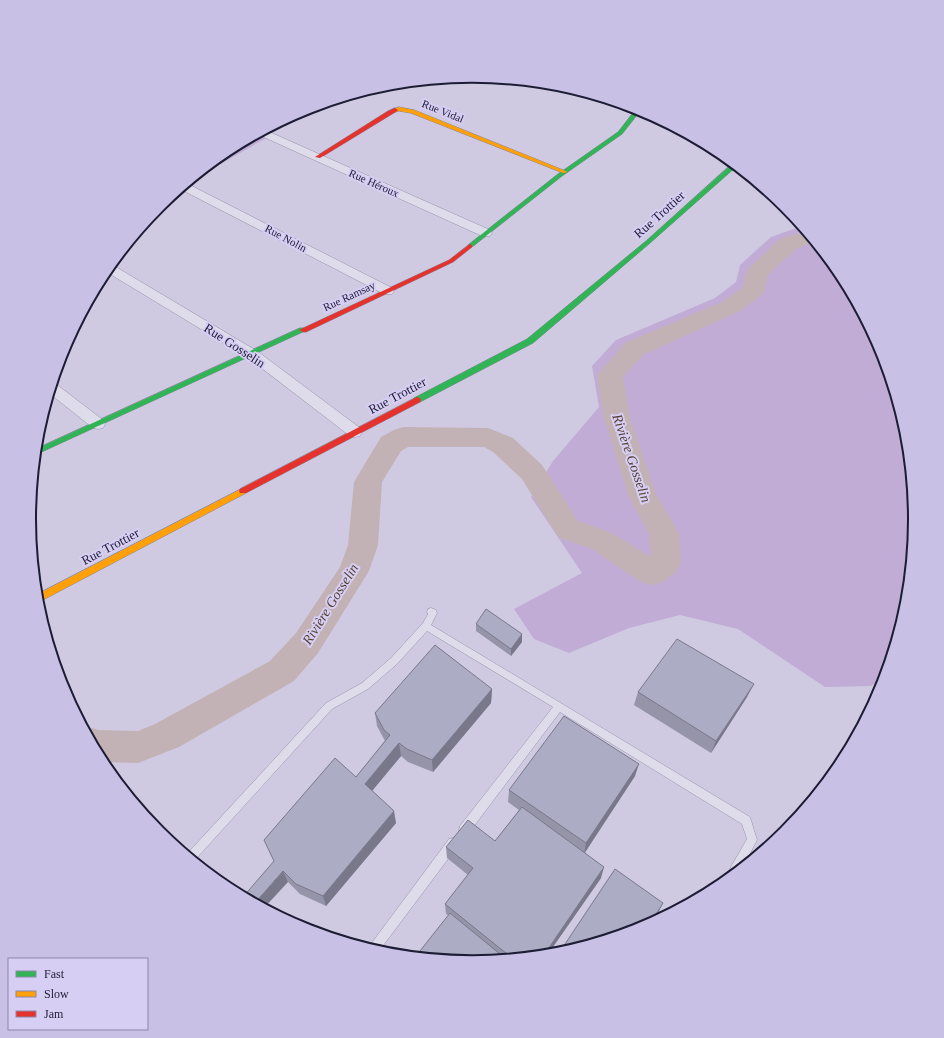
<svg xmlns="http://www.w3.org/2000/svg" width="944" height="1038" viewBox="0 0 944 1038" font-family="Georgia,serif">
<rect width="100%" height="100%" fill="#cfcae2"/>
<g fill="#c1acd5">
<polygon points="261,132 270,136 187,183 226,151"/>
<polygon points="802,226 840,273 881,350 907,433 915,519 906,606 885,676 871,686 825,687 738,629 680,615 629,628 569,653 534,639 514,609 582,573 531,497 553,461 599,407 592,366 616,340 715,298 736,282 740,265 771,237"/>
</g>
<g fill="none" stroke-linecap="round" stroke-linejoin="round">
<polygon fill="#c3b2b5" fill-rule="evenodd" points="806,231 815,242 796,249 777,266 768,275 765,290 762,295 740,311 643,355 623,377 630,418 656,494 679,534 681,563 677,571 663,582 652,585 641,582 592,549 558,537 522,479 493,452 484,447 408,447 401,451 382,482 378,545 369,571 318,653 294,681 179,747 138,763 102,762 85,731 93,728 98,730 138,731 155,724 270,661 296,633 340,567 348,545 354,482 381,437 394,430 403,427 488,428 513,438 542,465 578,521 612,533 651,557 649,534 628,495 604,418 597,375 625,343 724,301 743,287 746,273 749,268 780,239"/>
<g stroke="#9693a7" stroke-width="1">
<g id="lane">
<polygon points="431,608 436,610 437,613 431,625 750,817 757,840 743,867 728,879 727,876 728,872 747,839 742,824 560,712 468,834 464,835 460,834 459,830 460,826 553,707 427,631 397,664 368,689 332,709 194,861 186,855 326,703 362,683 391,658 423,623 428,614 427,612 428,609"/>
<polygon points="453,838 457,839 458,843 457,847 379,951 368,948 449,839"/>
</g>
</g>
<g stroke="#9693a7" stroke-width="1">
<g id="street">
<polygon points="265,130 490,230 492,233 490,236 482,236 257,134"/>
<polygon points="186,183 392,288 394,291 392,294 384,294 180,189"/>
<polygon points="111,264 257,351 360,428 362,432 360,436 355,437 350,436 247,357 105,271"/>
<polygon points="53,383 56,384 103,420 105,424 103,428 98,429 93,428 49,393"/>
</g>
</g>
<g stroke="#858396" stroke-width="1">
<g id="fast">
<polygon points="637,108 641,110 622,134 562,176 472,247 468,247 468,245 558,174 618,132"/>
<polygon points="733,163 737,166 650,243 533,343 420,402 414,402 413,400 414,398 527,339 646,241"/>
<polygon points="300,328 303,328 307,330 35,455 36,449"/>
</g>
</g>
<g stroke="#858396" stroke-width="1">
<g id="slow">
<polygon points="399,107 414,110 568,172 563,173 411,113 399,111 395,112 392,110"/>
<polygon points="243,488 246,489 247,491 246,493 37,603 36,595"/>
</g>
</g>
<g stroke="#858396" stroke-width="1">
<g id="jam">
<polygon points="395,108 398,110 397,111 320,158 315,157 388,111"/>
<polygon points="470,244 472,245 472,247 453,262 306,332 303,332 299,330 449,260"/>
<polygon points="417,397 420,398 421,400 420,402 246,493 240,493 239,491 240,489"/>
</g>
</g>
<use href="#lane" fill="#dedbea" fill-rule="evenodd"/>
<use href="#street" fill="#dedbea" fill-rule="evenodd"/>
<use href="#fast" fill="#30b455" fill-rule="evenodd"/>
<use href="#slow" fill="#ff9f0a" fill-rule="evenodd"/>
<use href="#jam" fill="#e5322d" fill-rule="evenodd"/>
</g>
<g fill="#9594a9">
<polygon points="476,624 522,634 522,642 511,656 476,631"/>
<polygon points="492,689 491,703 433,772 408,762 401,756 372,791 396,823 326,906 300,894 288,882 274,861 356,777 385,741 377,726 375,713"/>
<polygon points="638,692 747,697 711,753 634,705"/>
<polygon points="635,776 585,852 601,878 548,954 472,962 448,915 446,914 445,904 468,875 447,858 446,847 495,841 519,810 508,802 509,790"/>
</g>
<g fill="#79788a">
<polygon points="522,634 522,642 511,656 511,649"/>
<polygon points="754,684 747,697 711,753 716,741"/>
<polygon points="492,689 491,703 433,772 432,760"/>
<polygon points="399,743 401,756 367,797 365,784"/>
<polygon points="639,764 635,776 584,854 586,843"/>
<polygon points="394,811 396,823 326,906 323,896"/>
<polygon points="604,867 601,878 548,954 544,955"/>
<polygon points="283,871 288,882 264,908 255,903"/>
<polygon points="663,903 658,913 652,923 650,924"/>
</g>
<g fill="#adacc5" stroke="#79788a">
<polygon points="486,609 522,634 511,649 476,624"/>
<polygon points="677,639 754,684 716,741 638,692"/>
<polygon points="435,645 492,689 432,760 407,749 399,743 365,784 394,811 323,896 296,884 283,871 255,903 243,897 274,861 264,840 335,758 356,777 390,735 384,730 375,713"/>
<polygon points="564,716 639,764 586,843 509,790"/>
<polygon points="522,807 604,867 544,955 512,958 445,904 473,868 446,847 468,820 495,841"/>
<polygon points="615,869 663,903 650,924 641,928 559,953"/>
<polygon points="450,913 506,959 472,962 416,956"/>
</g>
<g text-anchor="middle" stroke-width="4" stroke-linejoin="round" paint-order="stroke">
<g font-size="11" fill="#1c1c34" stroke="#d7cef4">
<text transform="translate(443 111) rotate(22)" y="4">Rue Vidal</text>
<text transform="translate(374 183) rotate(24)" y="4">Rue Héroux</text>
<text transform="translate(286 238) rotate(28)" y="4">Rue Nolin</text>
<text transform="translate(349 296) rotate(-25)" y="4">Rue Ramsay</text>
</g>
<g font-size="13" fill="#1c1c34" stroke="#d7cef4">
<text transform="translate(659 214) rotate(-42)" y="5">Rue Trottier</text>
<text transform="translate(235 345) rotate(33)" y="5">Rue Gosselin</text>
<text transform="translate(397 395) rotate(-28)" y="5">Rue Trottier</text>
<text transform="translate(110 546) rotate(-28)" y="5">Rue Trottier</text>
</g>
<g font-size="14" font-style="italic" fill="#543e2c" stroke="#d7cef4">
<text transform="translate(632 458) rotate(71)" y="5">Rivière Gosselin</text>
<text transform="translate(330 604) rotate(-58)" y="5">Rivière Gosselin</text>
</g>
</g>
<path d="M0 0H944V1038H0ZM36 519a436 436 0 1 1 872 0a436 436 0 1 1-872 0Z" fill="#c8c0e5" fill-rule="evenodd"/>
<path fill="none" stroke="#1c1c34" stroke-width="2" d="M36 519a436 436 0 1 1 872 0a436 436 0 1 1-872 0Z"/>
<rect x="8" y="958" width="140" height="72" fill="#d7cef4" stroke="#8c87a7"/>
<rect x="16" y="971" width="20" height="6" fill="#30b455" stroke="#8c87a7"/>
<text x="44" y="978" font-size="12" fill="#1c1c34">Fast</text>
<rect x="16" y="991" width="20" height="6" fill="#ff9f0a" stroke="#8c87a7"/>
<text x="44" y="998" font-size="12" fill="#1c1c34">Slow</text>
<rect x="16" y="1011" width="20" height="6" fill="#e5322d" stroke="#8c87a7"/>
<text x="44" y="1018" font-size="12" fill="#1c1c34">Jam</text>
</svg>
